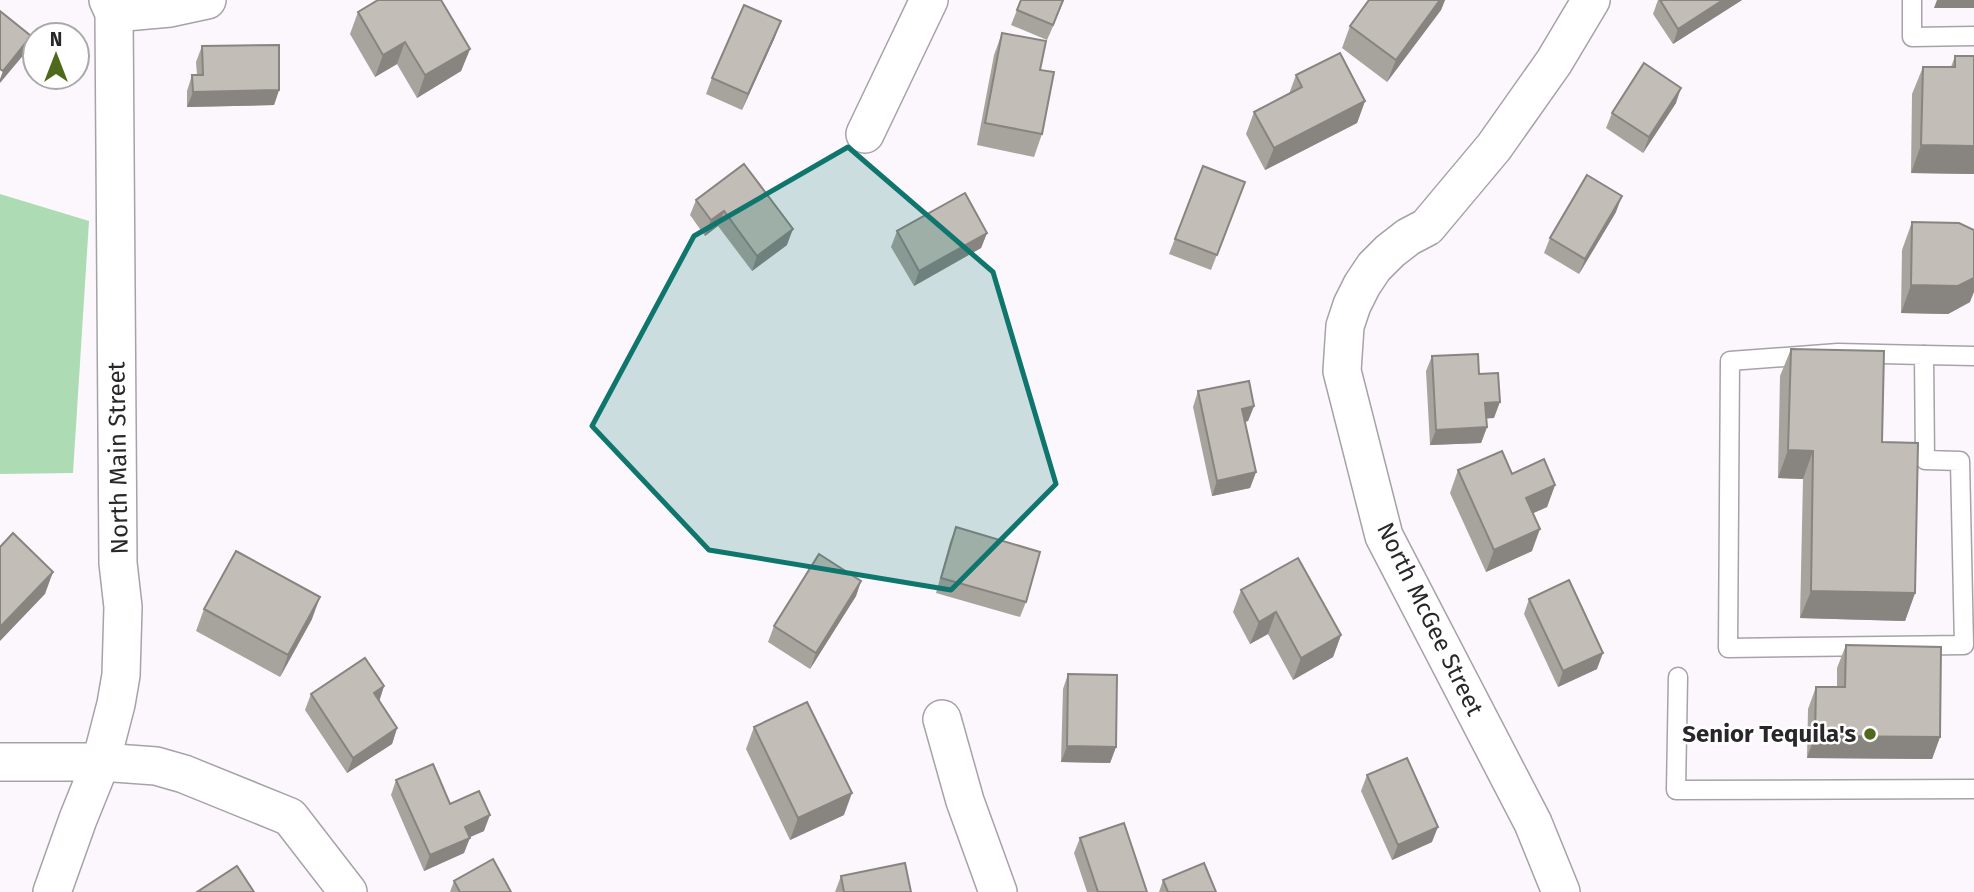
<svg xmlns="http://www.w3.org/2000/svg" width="1974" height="892" viewBox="0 0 1974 892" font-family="'Fira Sans',sans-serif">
<rect width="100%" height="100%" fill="#fcf7fc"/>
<polygon fill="#addbb3" points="0,194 89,221 73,473 0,474"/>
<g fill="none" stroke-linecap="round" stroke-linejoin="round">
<g stroke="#a7a2a8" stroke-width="21">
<g id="service">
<polyline points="1912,0 1912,37 1974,36"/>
<polygon points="1838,353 1924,355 1925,460 1960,461 1964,645 1728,648 1730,361"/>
<polyline points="1924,355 1974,356"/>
<polyline points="1678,677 1676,790 1974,789"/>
</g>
</g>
<g stroke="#a7a2a8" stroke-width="40">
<g id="minor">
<polyline points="114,13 170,8 207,0"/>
<polyline points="865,134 929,0"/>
<polyline points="942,719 965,801 998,892"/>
<polyline points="0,762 101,762 156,766 184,774 290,817 348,892"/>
<polyline points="52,892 78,819 101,762 116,704 121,675 123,607 118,563 114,13 108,0"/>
<polyline points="1561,892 1533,823 1384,536 1342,371 1345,326 1352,305 1362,285 1374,267 1390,251 1408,237 1427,227 1494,147 1554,62 1591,0"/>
</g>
</g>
<use href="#service" stroke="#fff" stroke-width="18"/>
<use href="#minor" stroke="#fff" stroke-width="37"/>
</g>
<g fill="#a7a39d">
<polygon points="1021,0 1064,0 1047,40 1011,25"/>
<polygon points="1369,0 1445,0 1441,10 1387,82 1342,48 1350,26"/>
<polygon points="1658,0 1742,0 1673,44 1653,14"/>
<polygon points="358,12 470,49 461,71 417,98 397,64 375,77 350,34"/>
<polygon points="1002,33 1040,70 1042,134 1034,157 977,145 994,55"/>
<polygon points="775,37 742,110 706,94 712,78"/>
<polygon points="202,46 279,90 274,105 187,107 187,91 192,75 197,75 196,62"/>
<polygon points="1955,56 1974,56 1974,174 1911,173 1912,94 1923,67 1951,67"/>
<polygon points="1296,75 1365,101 1357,123 1265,170 1246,134 1254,112 1289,94"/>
<polygon points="1676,103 1643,153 1606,128 1612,113"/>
<polygon points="744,164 787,245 752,271 718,226 705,236 690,215 696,200"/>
<polygon points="1203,166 1245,182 1211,270 1169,254"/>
<polygon points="1616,212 1579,274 1544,253 1550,238"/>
<polygon points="1912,222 1970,302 1948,314 1901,313 1902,250"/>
<polygon points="897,231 987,233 981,248 914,286 891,247"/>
<polygon points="1791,349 1882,442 1915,593 1905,621 1800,618 1803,479 1778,478 1780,376"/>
<polygon points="1432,356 1479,374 1494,418 1486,418 1487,427 1481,443 1430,445 1426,371"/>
<polygon points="1198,391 1254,406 1248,421 1245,422 1256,472 1250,488 1212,496 1193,407"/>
<polygon points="1458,470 1512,474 1555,485 1547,507 1533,513 1532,551 1486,572 1450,493"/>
<polygon points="956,527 1026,602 1020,617 936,593 950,542"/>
<polygon points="861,581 856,596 810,669 768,642 774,626"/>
<polygon points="1241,590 1341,635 1333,657 1293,680 1268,634 1250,644 1233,612"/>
<polygon points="1529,599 1597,669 1558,687 1524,614"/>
<polygon points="204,609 312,619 280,677 196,631"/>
<polygon points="1846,645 1940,737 1932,759 1807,758 1808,709 1816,687 1837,687 1837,668"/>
<polygon points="1068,674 1116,747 1110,763 1061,762 1063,689"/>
<polygon points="384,686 379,701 397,728 392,744 347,773 305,710 311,694"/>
<polygon points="754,727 844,815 790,840 746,749"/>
<polygon points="1367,775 1432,842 1392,860 1361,791"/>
<polygon points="396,780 450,804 484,831 469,837 464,853 424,871 391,795"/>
<polygon points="1080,838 1147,892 1087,892 1074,853"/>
<polygon points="841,876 911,892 835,892"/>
<polygon points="1163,880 1216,892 1159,892"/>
<polygon points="454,881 511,892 450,892"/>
</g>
<g fill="#888480">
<polygon points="1063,0 1064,0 1047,40"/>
<polygon points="1440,0 1445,0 1441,10 1387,82 1396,60"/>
<polygon points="1723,0 1742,0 1673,44 1678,29"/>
<polygon points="1937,0 1974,0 1974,8 1934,8"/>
<polygon points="781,21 775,37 742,110 748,94"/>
<polygon points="31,36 26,52 0,83 0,79 3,71"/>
<polygon points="405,42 397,64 375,77 383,55"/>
<polygon points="470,49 461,71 417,98 425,75"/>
<polygon points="1681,88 1676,103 1643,153 1649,137"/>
<polygon points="279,90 274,105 187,107 193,92"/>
<polygon points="1365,101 1357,123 1265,170 1274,148"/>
<polygon points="1921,145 1974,146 1974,174 1911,173"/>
<polygon points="1622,196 1616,212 1579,274 1585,259"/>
<polygon points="724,211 718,226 705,236 711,220"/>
<polygon points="793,229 787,245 752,271 757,256"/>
<polygon points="987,233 981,248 914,286 919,271"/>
<polygon points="1974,278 1974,292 1970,302 1948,314 1901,313 1911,285"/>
<polygon points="1500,402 1494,418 1480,419 1485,403"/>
<polygon points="1254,406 1248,421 1237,424 1242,409"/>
<polygon points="1487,427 1481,443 1430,445 1436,430"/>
<polygon points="1788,450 1813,451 1803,479 1778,478"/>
<polygon points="1256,472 1250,488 1212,496 1217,481"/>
<polygon points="1555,485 1547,507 1518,520 1526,498"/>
<polygon points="1540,529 1532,551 1486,572 1494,550"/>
<polygon points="53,572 45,594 0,641 0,627"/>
<polygon points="861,581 856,596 810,669 816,653"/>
<polygon points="1811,591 1915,593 1905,621 1800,618"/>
<polygon points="320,597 312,619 280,677 288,655"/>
<polygon points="1276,612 1268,634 1250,644 1259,622"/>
<polygon points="1341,635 1333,657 1293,680 1301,658"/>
<polygon points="1603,653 1597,669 1558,687 1563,671"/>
<polygon points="384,686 379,702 374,693"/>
<polygon points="397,728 392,744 347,773 353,758"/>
<polygon points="1815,736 1940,737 1932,759 1807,758"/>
<polygon points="1067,746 1116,747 1110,763 1061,762"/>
<polygon points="852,793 844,815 790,840 798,818"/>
<polygon points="490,815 484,831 459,842 465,827"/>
<polygon points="1438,827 1432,842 1392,860 1398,845"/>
<polygon points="470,838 464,853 424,871 430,855"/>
</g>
<g fill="#c2bdb7" stroke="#888480" stroke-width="2">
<polygon points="378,0 441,0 470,49 425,75 405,42 383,55 358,12"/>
<polygon points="1021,0 1063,0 1053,25 1017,10"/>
<polygon points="1369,0 1440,0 1396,60 1350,26"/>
<polygon points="1660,0 1723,0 1678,29"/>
<polygon points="744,5 781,21 748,94 712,78"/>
<polygon points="0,11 31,36 3,71 0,69"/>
<polygon points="1002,33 1046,41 1040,70 1054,72 1042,134 985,123"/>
<polygon points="279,45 279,90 193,92 192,75 203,75 202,46"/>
<polygon points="1340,53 1365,101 1274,148 1254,112 1302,87 1296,75"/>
<polygon points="1955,56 1974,56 1974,146 1921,145 1923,67 1955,67"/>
<polygon points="1644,63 1681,88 1649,137 1612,113"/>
<polygon points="744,164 793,229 757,256 724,211 711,220 696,200"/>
<polygon points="1203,166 1245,182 1217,255 1175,239"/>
<polygon points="1587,175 1622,196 1585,259 1550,238"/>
<polygon points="965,193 987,233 919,271 897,231"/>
<polygon points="1912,222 1959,223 1974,230 1974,278 1958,286 1911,285"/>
<polygon points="1791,349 1884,351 1882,442 1918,443 1915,593 1811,591 1813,451 1788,450"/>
<polygon points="1478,354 1479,374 1498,373 1500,402 1485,403 1487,427 1436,430 1432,356"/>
<polygon points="1249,381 1254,406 1242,409 1256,472 1217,481 1198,391"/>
<polygon points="1502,451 1512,474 1544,459 1555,485 1526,498 1540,529 1494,550 1458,470"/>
<polygon points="956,527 1040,552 1026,602 941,578"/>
<polygon points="13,533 53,572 0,627 0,547"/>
<polygon points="236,551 320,597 288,655 204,609"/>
<polygon points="819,554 861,581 816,653 774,626"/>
<polygon points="1298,558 1341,635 1301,658 1276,612 1259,622 1241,590"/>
<polygon points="1569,580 1603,653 1563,671 1529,599"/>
<polygon points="1846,645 1941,647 1940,737 1815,736 1816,687 1845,687"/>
<polygon points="365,658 384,686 374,693 397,728 353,758 311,694"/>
<polygon points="1068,674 1117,675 1116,747 1067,746"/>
<polygon points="807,702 852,793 798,818 754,727"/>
<polygon points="1407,758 1438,827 1398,845 1367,775"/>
<polygon points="433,764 450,804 479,791 490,815 465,827 470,838 430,855 396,780"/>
<polygon points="1124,823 1147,892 1098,892 1080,838"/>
<polygon points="493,859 511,892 460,892 454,881"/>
<polygon points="905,863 911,892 844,892 841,876"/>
<polygon points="1204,863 1216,892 1168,892 1163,880"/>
<polygon points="237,866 254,892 197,892"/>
</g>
<path fill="#0f766e" fill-opacity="0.2" stroke="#0f766e" stroke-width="5" stroke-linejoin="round" d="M848 147 993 272 1056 484 951 590 709 550 592 426 694 236Z"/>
<circle fill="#506a1d" stroke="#fff" stroke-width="2.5" cx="1870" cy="734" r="7"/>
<g text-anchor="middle" stroke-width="5" stroke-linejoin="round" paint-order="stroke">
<g font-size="24" fill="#292729" stroke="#fff">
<text transform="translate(118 458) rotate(-91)" y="8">North Main Street</text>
<text transform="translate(1430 619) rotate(64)" y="8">North McGee Street</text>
</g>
<g font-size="24" font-weight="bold" fill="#292729" stroke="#fff" text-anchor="end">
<text x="1856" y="742">Senior Tequila's</text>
</g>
</g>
<g transform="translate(56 56)"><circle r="33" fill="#ffffff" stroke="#a9a9a9" stroke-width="2"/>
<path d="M0-5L12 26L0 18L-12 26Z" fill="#506a1d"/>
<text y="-10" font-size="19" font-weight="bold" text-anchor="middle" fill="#292729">N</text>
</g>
</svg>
